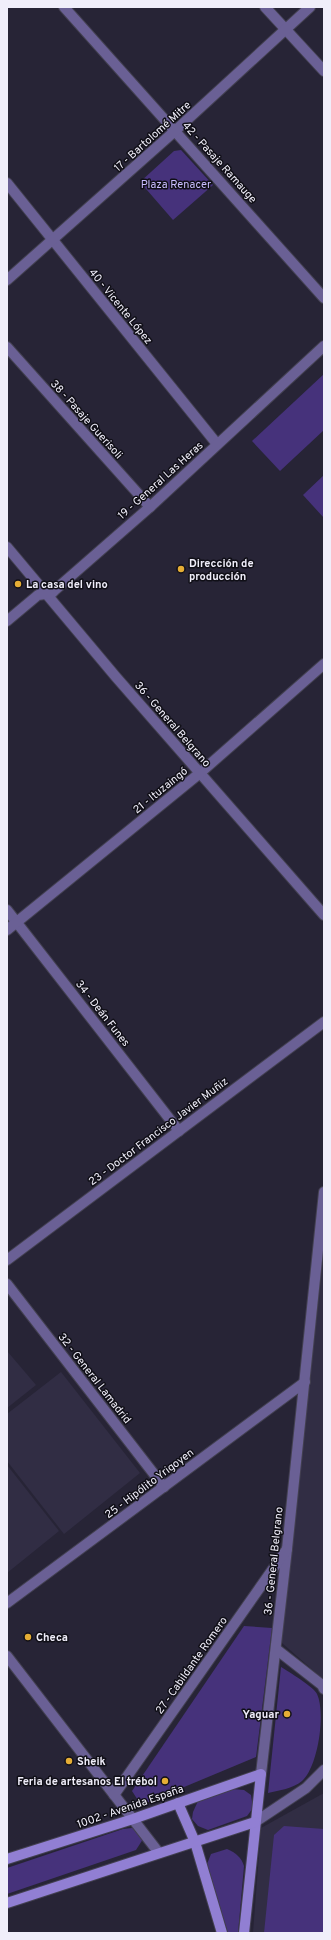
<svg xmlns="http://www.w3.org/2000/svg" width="331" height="1940" viewBox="0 0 331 1940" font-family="Overpass,sans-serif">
<rect width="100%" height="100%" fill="#272436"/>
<g fill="#312d44">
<polygon points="324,1251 324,1680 281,1642"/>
<polygon points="7,1351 36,1385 7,1408"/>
<polygon points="61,1372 140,1473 64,1534 7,1461 7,1414"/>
<polygon points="7,1465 59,1531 7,1573"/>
<polygon points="324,1793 324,1933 253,1933 261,1828"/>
</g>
<g fill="#46327b">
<polygon points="181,150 213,185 173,220 140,182 174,151"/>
<polygon points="324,374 324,430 280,471 252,441"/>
<polygon points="324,475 324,518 303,495"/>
<polygon points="244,1626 272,1628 256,1757 141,1805 132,1791"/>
<path d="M281 1667C289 1672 314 1687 317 1694 326 1713 318 1767 302 1781 292 1789 280 1790 268 1793Z"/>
<polygon points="232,1789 244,1790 251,1795 253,1808 247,1816 208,1830 198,1826 192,1819 193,1812 198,1801"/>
<polygon points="284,1826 324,1829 324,1933 264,1933 274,1835"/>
<polygon points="132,1828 138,1830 143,1839 136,1850 7,1894 7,1868 123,1829"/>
<path d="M227 1849C236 1853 241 1857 244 1866L238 1933H228L207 1864 211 1854Z"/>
</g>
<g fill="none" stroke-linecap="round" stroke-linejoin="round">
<g stroke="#434051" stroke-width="12">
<g id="minor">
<polyline points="64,7 324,298"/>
<polyline points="265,7 324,71"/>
<polyline points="7,183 217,444"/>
<polyline points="7,347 150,507"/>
<polyline points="7,547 116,677 324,915"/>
<polyline points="7,621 38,595 52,593 55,590 150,507 324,346"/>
<polyline points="7,910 179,1131"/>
<polyline points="7,930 200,773 324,664"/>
<polyline points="7,1260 324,1022"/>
<polyline points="7,1284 164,1487"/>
<polyline points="7,1603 305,1382"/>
<polyline points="276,1649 322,1685 324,1689"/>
<polyline points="7,1656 159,1853"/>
<polyline points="261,1774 287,1549 324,1192"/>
<polyline points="114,1795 287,1549"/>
<polyline points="255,1822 306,1788 324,1770"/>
</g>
</g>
<g stroke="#434051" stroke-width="12">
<polyline id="tertiary" points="7,280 176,130 310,7"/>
</g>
<g stroke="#434051" stroke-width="12">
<g id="secondary">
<polyline points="178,1803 195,1842 222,1933"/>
<polyline points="7,1859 133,1819 261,1774 244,1933"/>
<polyline points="7,1903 255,1822"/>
</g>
</g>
<use href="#minor" stroke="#6a6095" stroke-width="10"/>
<use href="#tertiary" stroke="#6a6095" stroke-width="10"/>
<use href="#secondary" stroke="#917fd3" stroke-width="10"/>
</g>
<g fill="#e5ad35" stroke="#100f17" stroke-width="1.5">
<circle cx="181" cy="569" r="4"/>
<circle cx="18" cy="584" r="4"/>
<circle cx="28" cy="1637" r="4"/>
<circle cx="287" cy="1714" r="4"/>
<circle cx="69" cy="1761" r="4"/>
<circle cx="165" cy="1781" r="4"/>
</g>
<g text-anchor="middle" stroke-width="3" stroke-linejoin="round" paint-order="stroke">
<g font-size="11" fill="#f0eefa" stroke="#100f17">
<text transform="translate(152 136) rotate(-42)" y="4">17 - Bartolomé Mitre</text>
<text transform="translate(220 162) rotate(48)" y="4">42 - Pasaje Ramauge</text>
<text transform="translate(121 306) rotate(51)" y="4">40 - Vicente López</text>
<text transform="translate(87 419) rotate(48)" y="4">38 - Pasaje Guerisoli</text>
<text transform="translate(160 480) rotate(-42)" y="4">19 - General Las Heras</text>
<text transform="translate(173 724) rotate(49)" y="4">36 - General Belgrano</text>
<text transform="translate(160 790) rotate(-39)" y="4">21 - Ituzaingó</text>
<text transform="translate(103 1013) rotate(52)" y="4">34 - Deán Funes</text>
<text transform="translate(158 1131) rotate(-37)" y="4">23 - Doctor Francisco Javier Muñiz</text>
<text transform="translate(95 1378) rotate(52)" y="4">32 - General Lamadrid</text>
<text transform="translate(149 1483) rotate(-37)" y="4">25 - Hipólito Yrigoyen</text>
<text transform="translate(273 1561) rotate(-84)" y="4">36 - General Belgrano</text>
<text transform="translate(191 1665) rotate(-55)" y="4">27 - Cabildante Romero</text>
<text transform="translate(130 1806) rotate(-19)" y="4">1002 - Avenida España</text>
</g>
<g font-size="11" fill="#c9bdff" stroke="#100f17">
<text x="176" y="188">Plaza Renacer</text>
</g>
<g font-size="11" font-weight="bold" fill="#f0eefa" stroke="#100f17" text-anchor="start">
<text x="189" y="567">Dirección de<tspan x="189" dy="13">producción</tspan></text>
<text x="26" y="588">La casa del vino</text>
<text x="36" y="1641">Checa</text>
<text x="279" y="1718" text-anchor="end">Yaguar</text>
<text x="77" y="1765">Sheik</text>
<text x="157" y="1785" text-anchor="end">Feria de artesanos El trébol</text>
</g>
</g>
<rect width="331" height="1940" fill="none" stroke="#f0eefa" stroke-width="16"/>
</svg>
